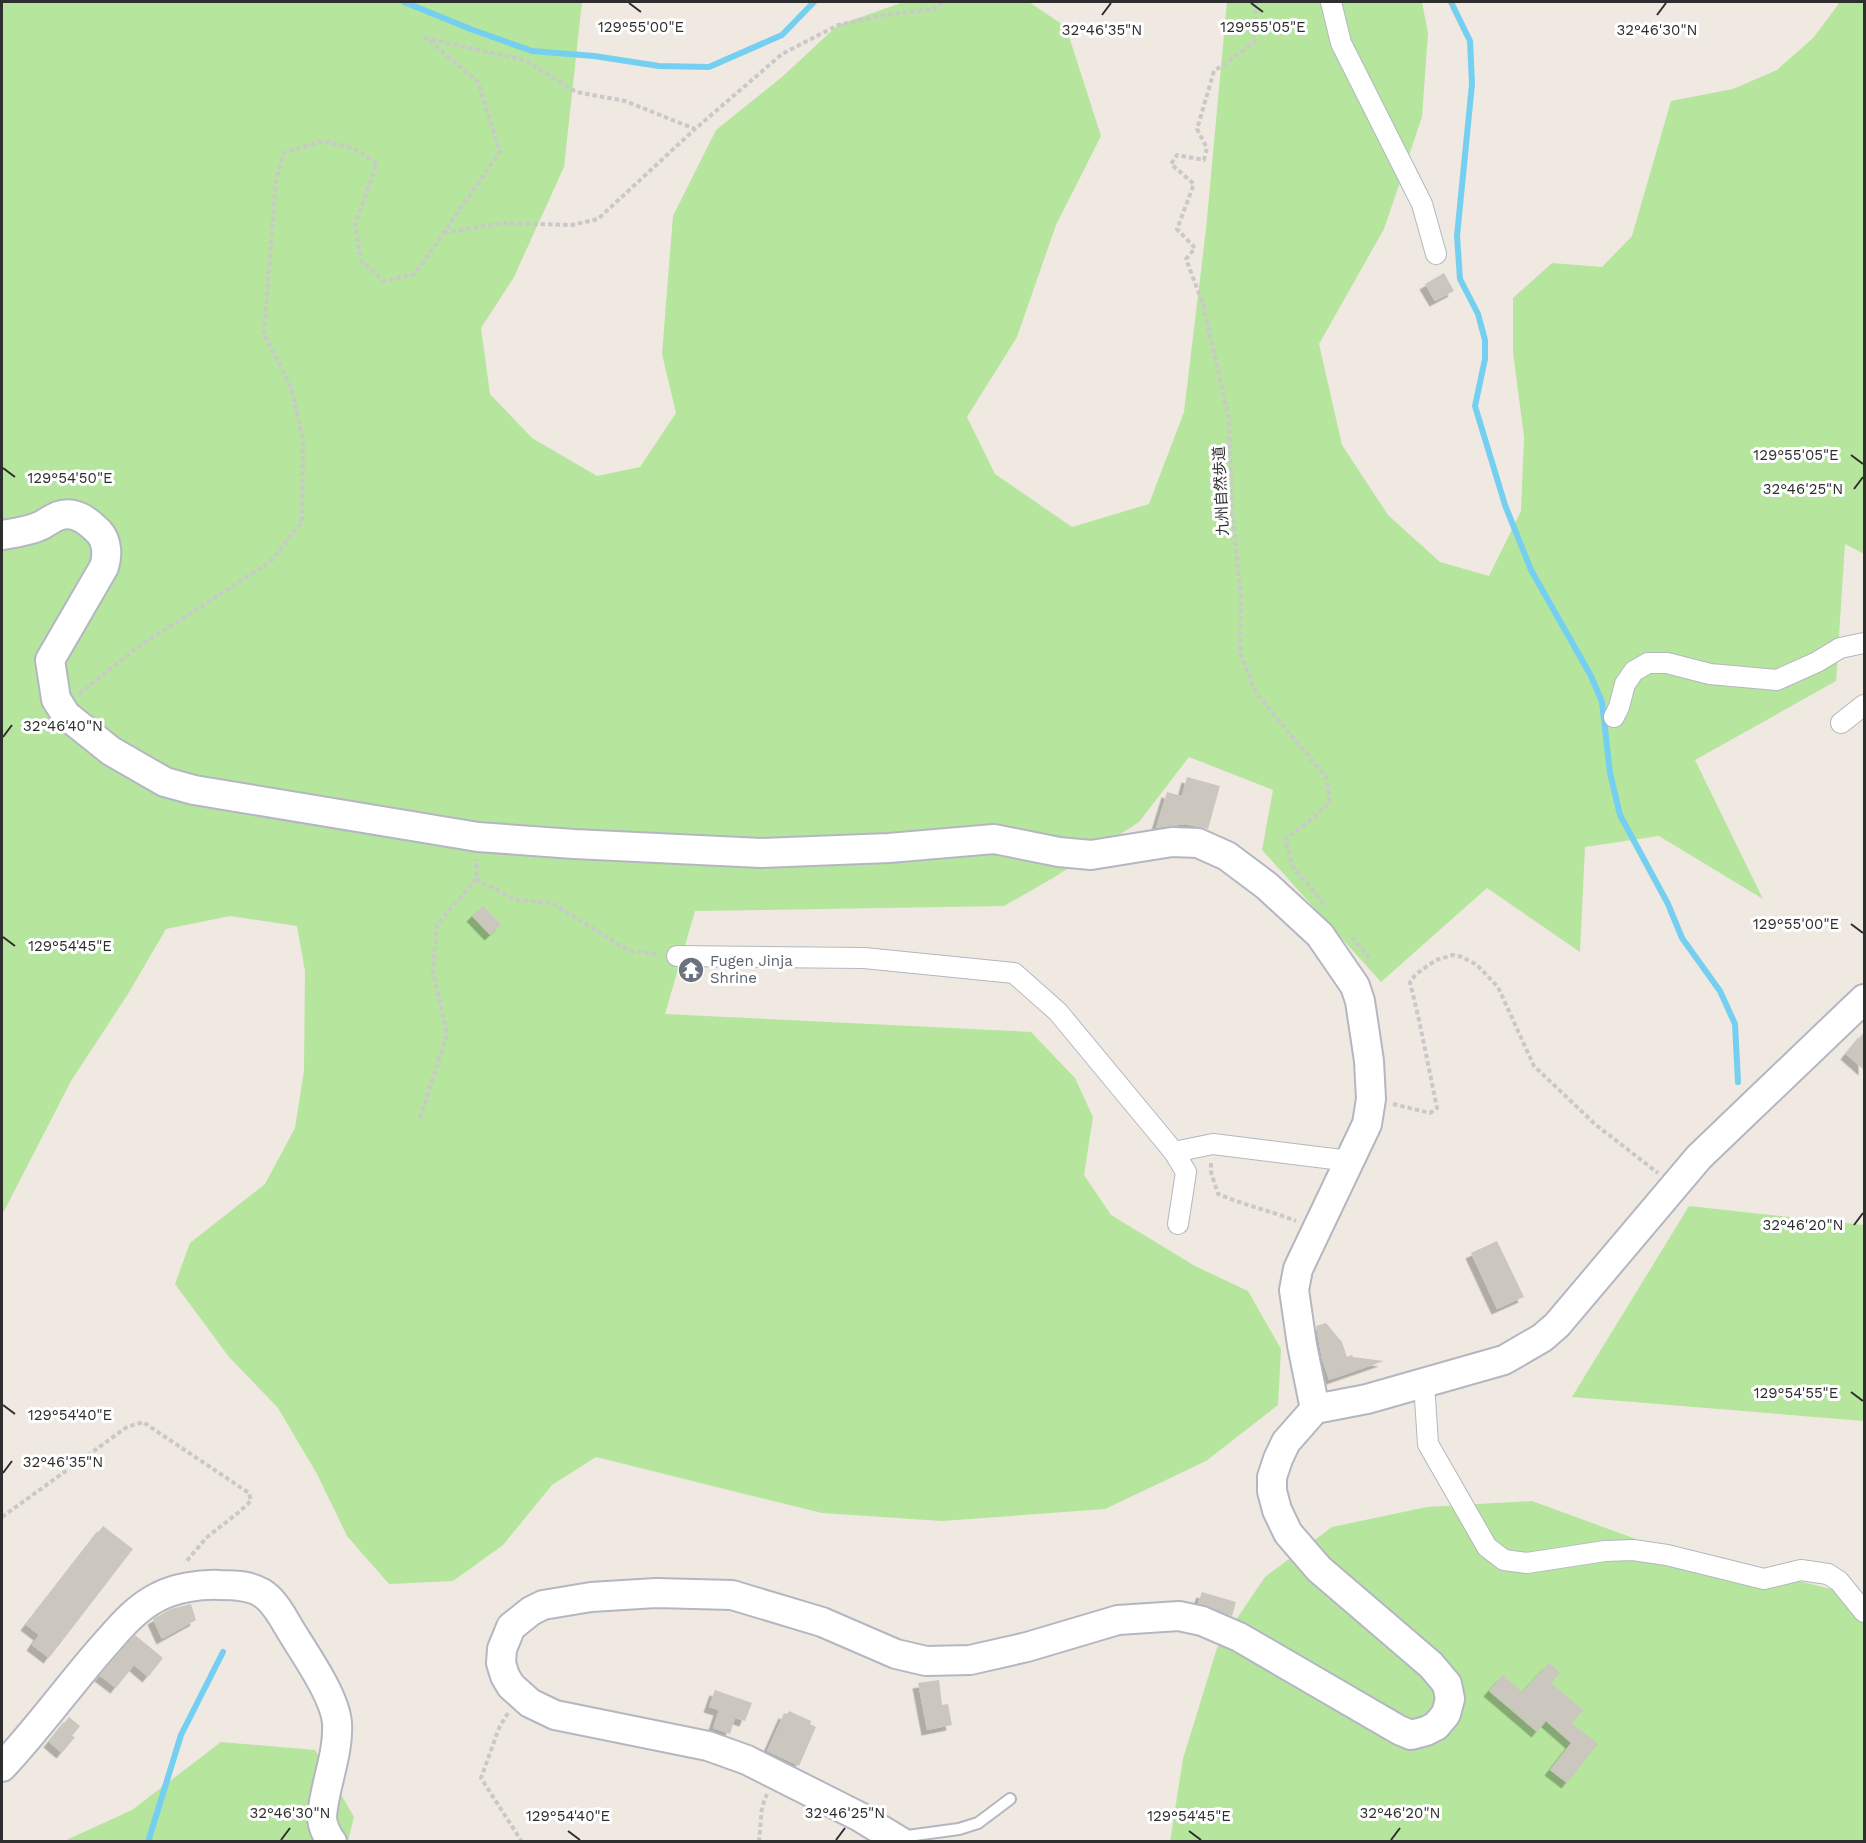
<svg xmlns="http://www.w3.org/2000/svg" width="1866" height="1843" viewBox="0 0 1866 1843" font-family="'Work Sans','Noto Sans JP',sans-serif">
<defs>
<filter id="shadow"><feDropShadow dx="-5.5" dy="5.5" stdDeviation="0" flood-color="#0004"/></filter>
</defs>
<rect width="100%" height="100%" fill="#efe9e1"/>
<g fill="#b6e59e">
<polygon points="2,2 582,2 564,167 514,277 481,328 490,394 532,438 597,476 640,467 676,413 662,354 673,216 716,130 782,77 838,25 904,2 1029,2 1066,27 1101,136 1056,225 1017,337 967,417 995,474 1072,527 1149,504 1184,412 1206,229 1227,2 1422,2 1428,33 1422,117 1384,229 1319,344 1342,445 1388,515 1440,562 1489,576 1521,511 1524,437 1513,352 1513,298 1552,263 1602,267 1632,236 1671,101 1733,89 1777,70 1813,38 1838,5 1838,2 1864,2 1864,554 1845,544 1836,681 1695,760 1763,899 1659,836 1585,847 1580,952 1487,888 1381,982 1262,850 1273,790 1189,757 1139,822 1053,878 1004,906 695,911 665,1014 1031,1032 1075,1078 1093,1117 1084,1175 1111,1215 1195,1266 1248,1291 1281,1349 1278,1405 1206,1461 1105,1509 942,1521 822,1513 596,1457 552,1485 503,1545 453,1581 389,1584 347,1536 317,1474 278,1408 229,1357 175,1284 190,1243 265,1184 295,1128 304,1070 305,971 297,926 230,916 166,929 128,994 71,1081 2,1215"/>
<polygon points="1689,1206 1864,1225 1864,1421 1572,1397"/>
<polygon points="1532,1501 1655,1546 1864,1597 1864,1841 1170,1842 1183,1759 1217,1648 1265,1577 1332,1527 1427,1507"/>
<polygon points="221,1742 315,1750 354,1817 348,1841 62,1842 132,1810"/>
</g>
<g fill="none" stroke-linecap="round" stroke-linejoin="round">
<g stroke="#75cff0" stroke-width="6">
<polyline points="404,2 473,30 532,51 594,56 659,66 709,67 782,35 814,2"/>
<polyline points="1451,2 1470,41 1472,84 1457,236 1460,279 1478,314 1485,340 1485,359 1475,406 1505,505 1531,570 1591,676 1602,702 1610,773 1620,815 1668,904 1682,938 1720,991 1735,1024 1738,1082"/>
<polyline points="148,1842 181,1735 223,1652"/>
</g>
</g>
<g fill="#cbc7bf" filter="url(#shadow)">
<polygon points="1444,273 1454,291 1435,301 1425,284"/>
<polygon points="1187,777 1220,786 1208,829 1185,824 1156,828 1167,792 1182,796"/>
<polygon points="483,906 501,925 490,935 472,916"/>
<polygon points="1864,1032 1864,1070 1846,1054"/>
<polygon points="1497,1241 1524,1297 1497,1309 1471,1253"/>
<polygon points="1326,1323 1342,1342 1347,1357 1352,1355 1353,1357 1384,1361 1329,1380 1322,1359 1316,1326"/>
<polygon points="103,1526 133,1549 49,1658 32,1645 39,1635 26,1625"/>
<polygon points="1202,1592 1236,1602 1232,1616 1198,1603"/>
<polygon points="191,1604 196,1620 162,1639 153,1619 171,1609"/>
<polygon points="135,1635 163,1658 148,1677 134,1665 116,1688 100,1676"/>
<polygon points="1549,1663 1560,1673 1551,1683 1583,1710 1572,1723 1598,1744 1567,1783 1550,1770 1571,1743 1546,1721 1537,1732 1489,1691 1503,1675 1522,1692"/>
<polygon points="939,1680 942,1705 948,1704 952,1725 927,1730 918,1683"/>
<polygon points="715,1690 752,1703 745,1721 735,1718 730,1734 713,1728 719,1710 709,1707"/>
<polygon points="789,1711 811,1721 810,1724 816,1727 799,1766 767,1751 784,1713 787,1714"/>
<polygon points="69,1717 80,1726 72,1736 75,1737 62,1753 49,1742"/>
</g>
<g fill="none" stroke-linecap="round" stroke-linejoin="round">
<g stroke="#b4b7c1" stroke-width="14">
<polyline id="lane" points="900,1837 959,1829 978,1823 1010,1799"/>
</g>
<g stroke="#b4b7c1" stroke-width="22">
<g id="street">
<polyline points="1331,2 1341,43 1422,204 1436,254"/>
<polyline points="1614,717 1619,707 1625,684 1634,671 1648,663 1667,663 1710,674 1777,680 1817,662 1840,648 1864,643"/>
<polyline points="1841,723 1864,705"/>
<polyline points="677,956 864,958 1014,973 1058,1012 1174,1152 1213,1144 1350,1161"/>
<polyline points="1174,1152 1186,1172 1178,1224"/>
<polyline points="1424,1383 1428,1444 1487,1547 1504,1560 1527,1563 1605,1551 1633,1550 1667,1555 1764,1579 1801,1570 1828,1574 1839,1581 1864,1612"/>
</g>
</g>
<g stroke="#b4b7c1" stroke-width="32">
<g id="secondary">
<path d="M2 535C15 533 30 531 42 525 47 522 53 518 58 516 75 510 88 521 99 532 107 541 108 555 104 567L50 660 56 699 66 715 111 751 165 782 194 790 478 837 574 844 761 853 889 848 994 839 1059 852 1091 855 1172 842 1198 843 1227 856 1267 886 1320 935 1355 986 1360 1001 1369 1061 1371 1099 1367 1124 1298 1269 1294 1290 1302 1345 1315 1409"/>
<path d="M2 1767C37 1730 67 1688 101 1649 118 1630 134 1609 158 1597 175 1588 200 1584 220 1585 259 1585 269 1592 288 1626 302 1650 335 1695 337 1723 339 1754 324 1786 322 1817 322 1825 327 1836 332 1842"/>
<polyline points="901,1842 860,1817 747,1760 708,1746 555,1715 530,1703 511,1686 505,1676 501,1663 502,1649 511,1627 531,1611 543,1605 591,1597 656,1593 732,1595 822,1622 896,1654 926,1661 970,1660 1027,1647 1118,1620 1179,1616 1202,1621 1239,1637 1399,1730 1411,1735 1426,1731 1436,1726 1446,1714 1450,1699 1447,1684 1431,1665 1319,1569 1288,1533 1277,1510 1272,1491 1272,1477 1278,1459 1286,1442 1315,1409 1367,1399 1504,1360 1542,1338 1557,1325 1699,1157 1864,999"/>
</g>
</g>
<g stroke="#c9c9c9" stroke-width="4" stroke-dasharray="4.5 3" stroke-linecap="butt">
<polyline points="1256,2 1254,43 1214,71 1197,129 1207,148 1204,160 1177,155 1171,164 1194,184 1177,229 1195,248 1186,259 1203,304 1229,419 1232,512 1241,596 1240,652 1256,693 1326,777 1330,802 1312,819 1285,839 1293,867 1326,906"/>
<polyline points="444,233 501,223 572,225 598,219 695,129"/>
<polyline points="79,694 138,647 270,562 302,522 303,440 291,387 264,334 276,180 284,153 323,141 353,148 377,163 355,225 361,261 384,281 415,274 500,152 478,82 426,38 524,60 576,92 625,101 695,129 782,54 838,25 884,15 934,9 943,2"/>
<polyline points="476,879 516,900 552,903 629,951 660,954"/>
<polyline points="1352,937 1368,956 1368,963"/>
<polyline points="1393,1104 1430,1113 1437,1108 1419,1020 1410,982 1416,974 1436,960 1453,955 1462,957 1477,965 1498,987 1534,1066 1596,1125 1658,1173"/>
<polyline points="420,1118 447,1034 433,972 437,925 476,879 477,859"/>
<path d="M1211 1163V1172L1218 1194C1244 1205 1271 1211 1296 1221"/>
<polyline points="2,1517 127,1427 143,1422 249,1493 251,1501 239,1512 206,1538 185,1563"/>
<polyline points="508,1713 499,1728 481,1778 522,1842"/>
<polyline points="759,1842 762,1807 767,1794"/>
</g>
<use href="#lane" stroke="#fff" stroke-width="10"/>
<use href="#street" stroke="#fff" stroke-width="20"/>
<use href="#secondary" stroke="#fff" stroke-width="28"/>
</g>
<path fill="none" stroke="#2e2e2e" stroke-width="2" d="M629 3 641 12M1251 3 1263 12M1102 15 1111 3M1657 15 1666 3M1851 455 1863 464M3 468 15 477M1854 489 1863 477M3 737 12 725M1851 924 1863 933M3 937 15 946M1854 1225 1863 1213M1851 1392 1863 1401M3 1405 15 1414M3 1473 12 1461M568 1831 580 1840M1189 1831 1201 1840M281 1840 290 1828M836 1840 845 1828M1391 1840 1400 1828"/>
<defs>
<g id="temple-disc" transform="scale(1.35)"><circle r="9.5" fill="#6b7280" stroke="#fff"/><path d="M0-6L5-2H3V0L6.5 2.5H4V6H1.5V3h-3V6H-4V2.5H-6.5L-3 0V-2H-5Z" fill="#fff"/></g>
</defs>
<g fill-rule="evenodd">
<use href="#temple-disc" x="691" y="970"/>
</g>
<g text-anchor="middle" stroke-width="6" stroke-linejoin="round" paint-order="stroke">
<g font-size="15" fill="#2e2e2e" stroke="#fff">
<text transform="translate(1221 491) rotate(-93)" y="5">九州自然歩道</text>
</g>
<g font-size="15" fill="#5b616d" stroke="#fff" text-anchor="start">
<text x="710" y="966">Fugen Jinja<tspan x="710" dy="17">Shrine</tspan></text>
</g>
</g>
<g font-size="15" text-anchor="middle" fill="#2e2e2e" stroke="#fff" stroke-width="6" stroke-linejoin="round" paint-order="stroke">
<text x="641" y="32">129°55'00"E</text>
<text x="1263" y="32">129°55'05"E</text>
<text x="1102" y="35">32°46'35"N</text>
<text x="1657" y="35">32°46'30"N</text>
<text x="1796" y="460">129°55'05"E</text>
<text x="70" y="483">129°54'50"E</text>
<text x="1803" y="494">32°46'25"N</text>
<text x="63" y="731">32°46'40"N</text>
<text x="1796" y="929">129°55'00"E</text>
<text x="70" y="951">129°54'45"E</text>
<text x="1803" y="1230">32°46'20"N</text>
<text x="1796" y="1398">129°54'55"E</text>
<text x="70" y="1420">129°54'40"E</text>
<text x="63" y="1467">32°46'35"N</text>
<text x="290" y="1818">32°46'30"N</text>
<text x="845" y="1818">32°46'25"N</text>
<text x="1400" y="1818">32°46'20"N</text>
<text x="568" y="1821">129°54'40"E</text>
<text x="1189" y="1821">129°54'45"E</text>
</g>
<rect width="1866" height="1843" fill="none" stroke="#2e2e2e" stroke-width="6"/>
</svg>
